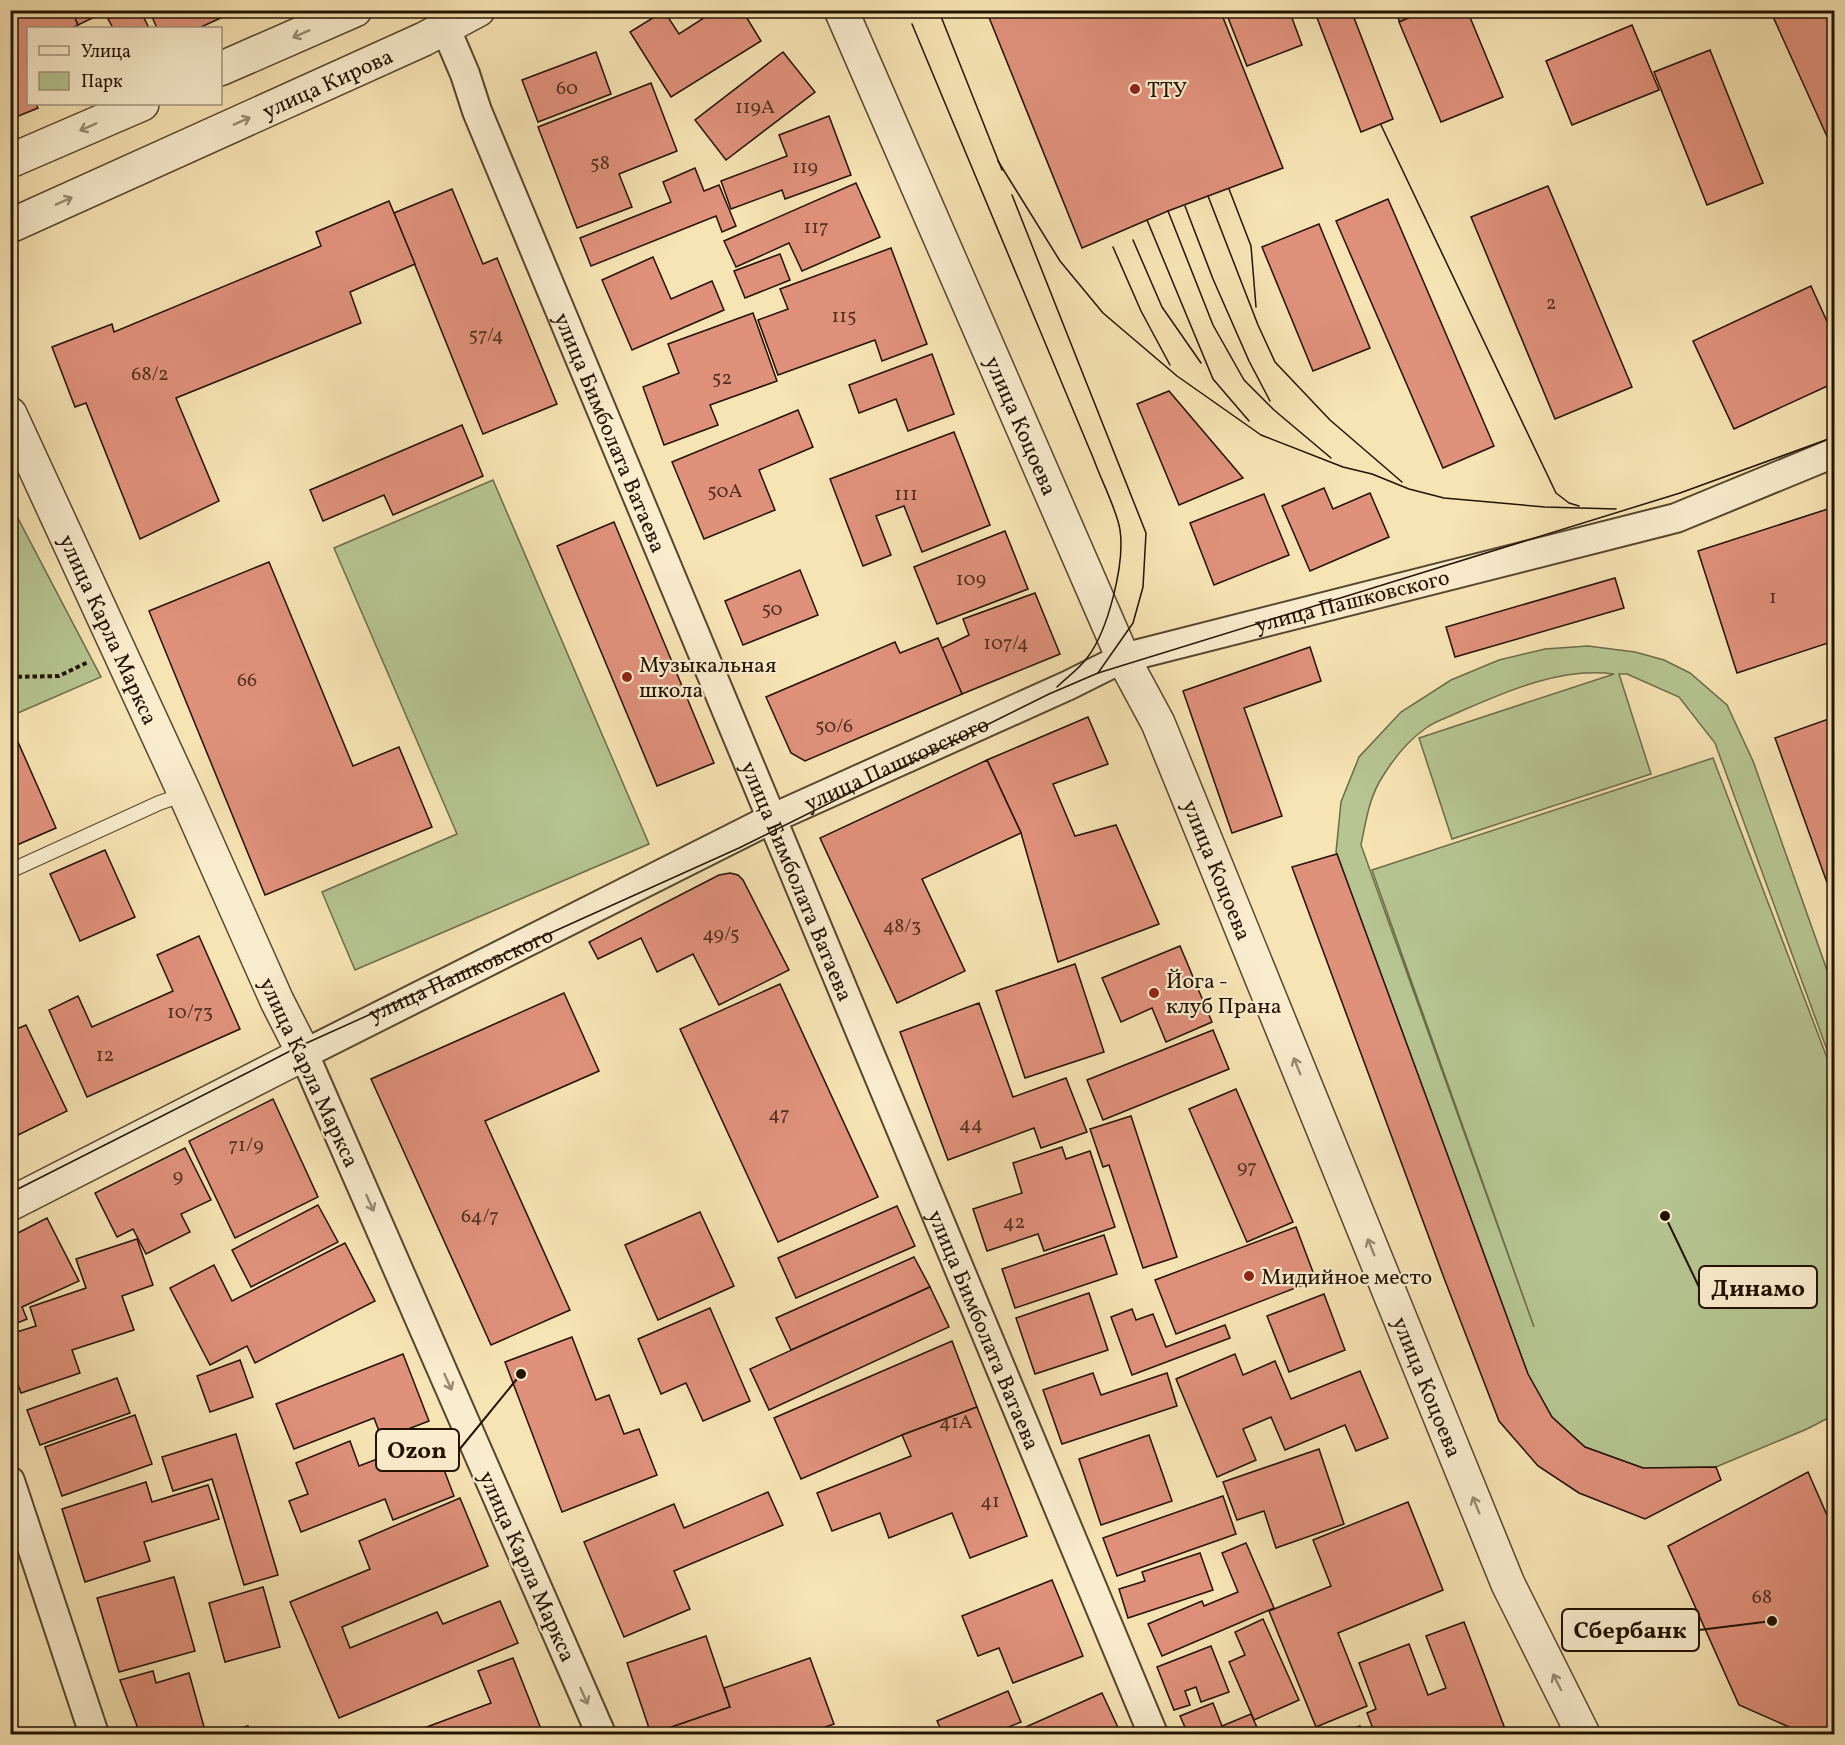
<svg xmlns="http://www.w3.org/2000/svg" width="1845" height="1745" viewBox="0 0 1845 1745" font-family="Vollkorn,serif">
<rect width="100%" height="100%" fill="#f7e4b4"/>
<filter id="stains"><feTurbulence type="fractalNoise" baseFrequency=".00333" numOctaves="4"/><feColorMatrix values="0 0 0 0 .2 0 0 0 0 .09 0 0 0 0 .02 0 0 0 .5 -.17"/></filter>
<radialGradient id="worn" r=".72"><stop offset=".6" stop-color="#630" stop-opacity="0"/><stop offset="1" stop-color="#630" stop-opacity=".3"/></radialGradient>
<g fill="#b6c592" stroke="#6c6c49" stroke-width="1.5">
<polygon points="493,480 649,844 355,970 322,892 457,834 334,548"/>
<polygon points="11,505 101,677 11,716 10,716"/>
<path d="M1588 646 1635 652 1664 660 1690 673 1727 705 1753 761 1834 990V1069L1715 743 1679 697 1627 674H1619L1651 774 1452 839 1419 738 1614 674C1561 667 1507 691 1459 712 1449 717 1435 721 1426 728 1409 740 1394 758 1383 776 1369 797 1366 821 1361 845L1534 1327 1372 870 1713 758 1834 1076V1415L1807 1429 1716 1467 1643 1468 1585 1447 1552 1417 1528 1374 1336 852 1341 802 1359 757 1401 712 1451 680 1499 660 1545 649Z"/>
</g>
<g fill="#e0917c" stroke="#221200" stroke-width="1.5">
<polygon points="14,10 72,10 78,25 72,28 28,28 28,104 36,104 38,108 16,117 10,115 10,12"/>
<polygon points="72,10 109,10 78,25"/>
<polygon points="124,10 140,10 149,28 113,28 108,19"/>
<polygon points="149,10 238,10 199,28 157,28"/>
<polygon points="716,10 742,10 761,41 671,97 630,32 664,11 679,34"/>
<polygon points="986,10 1220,10 1283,168 1168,211 1082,248"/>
<polygon points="1225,10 1289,10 1302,45 1247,66"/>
<polygon points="1314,10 1351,10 1393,119 1361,132"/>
<polygon points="1395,10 1428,10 1400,23"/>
<polygon points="1427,10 1467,10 1503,97 1441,122 1399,22"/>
<polygon points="1770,10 1834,10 1834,152"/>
<polygon points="1632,25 1659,90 1572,125 1546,61"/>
<polygon points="1710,50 1763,183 1707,205 1654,72"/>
<polygon points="596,52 611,94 538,122 522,80"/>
<polygon points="783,52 815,92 726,160 695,120"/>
<polygon points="651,83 677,151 619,174 632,207 577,228 538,127"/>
<polygon points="829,116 851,175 785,199 782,190 731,209 721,181 787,156 779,135"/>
<polygon points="695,168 704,191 719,185 736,226 722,232 716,216 591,266 580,238 671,202 663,182"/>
<polygon points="856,183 880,237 802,271 789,243 736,267 724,241"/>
<polygon points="1548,186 1632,387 1555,419 1471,217"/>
<polygon points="452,189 483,264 497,258 557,404 483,434 394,213"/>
<polygon points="1388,199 1494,446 1443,468 1336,221"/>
<polygon points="389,201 415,264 350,292 361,323 176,398 219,501 140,539 86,403 75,407 52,347 112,324 114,332 321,246 316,232"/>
<polygon points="1319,224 1370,348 1313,371 1262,247"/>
<polygon points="891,248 927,344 882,361 875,340 778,375 758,320 788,309 780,289"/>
<polygon points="780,254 790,280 745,298 734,271"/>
<polygon points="653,257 671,299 712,281 724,310 632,350 602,280"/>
<polygon points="1811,286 1834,337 1834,383 1734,429 1693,341"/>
<polygon points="753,313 777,381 710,405 718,425 664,445 643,387 679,373 668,344"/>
<polygon points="932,354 954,414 908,431 896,399 859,413 849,385"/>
<polygon points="1169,391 1243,478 1179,505 1137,404"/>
<polygon points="798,410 813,447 759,470 775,510 704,539 672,462"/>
<polygon points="462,425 483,476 393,515 384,495 323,521 310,490"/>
<polygon points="954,432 990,525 922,552 904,506 876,516 891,555 863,566 830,479"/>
<polygon points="1324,488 1333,509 1370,493 1389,537 1310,571 1282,506"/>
<polygon points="1264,494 1289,555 1214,585 1190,523"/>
<polygon points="1834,507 1834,641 1737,673 1698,551"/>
<polygon points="614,522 714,763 657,786 557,546"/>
<polygon points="1005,531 1028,589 937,624 914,567"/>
<polygon points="269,562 353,766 399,747 432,827 265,895 149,611"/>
<polygon points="800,570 818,615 743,645 725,601"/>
<polygon points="1615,578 1624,608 1455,657 1446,627"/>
<polygon points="1035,593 1060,654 962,694 942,648 969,635 963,619"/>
<polygon points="938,638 962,694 805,761 791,753 766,697 895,642 900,653"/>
<polygon points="1310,647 1321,681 1244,708 1282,816 1232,833 1183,691"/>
<polygon points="1088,717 1108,764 1053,784 1075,836 1116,825 1159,924 1058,962 1021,833 987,760"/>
<polygon points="1834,717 1834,902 1775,738"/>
<polygon points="18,742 56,828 10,848 10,745"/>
<polygon points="987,760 1021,833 922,879 965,971 897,1003 820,838"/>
<polygon points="105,850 135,917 80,941 50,874"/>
<polygon points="1337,854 1528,1374 1552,1417 1585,1447 1643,1468 1716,1467 1721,1480 1645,1519 1579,1493 1538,1466 1499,1421 1444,1278 1292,867"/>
<polygon points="730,873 738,875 743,880 789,970 719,1005 693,954 657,972 641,938 598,959 589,942 719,875"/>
<polygon points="199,936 240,1029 87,1097 49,1010 78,996 92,1027 173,991 157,955"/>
<polygon points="1180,946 1212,1022 1166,1042 1152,1008 1121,1022 1102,978"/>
<polygon points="1075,964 1104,1052 1025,1078 996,991"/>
<polygon points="780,984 878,1197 778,1242 680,1029"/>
<polygon points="564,993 599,1071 485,1121 570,1310 491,1345 371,1079"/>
<polygon points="979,1003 1013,1097 1066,1078 1087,1132 1041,1148 1034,1128 948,1160 900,1032"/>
<polygon points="26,1025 67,1111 10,1139 10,1032"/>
<polygon points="1213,1030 1229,1069 1103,1120 1087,1080"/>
<polygon points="1236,1089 1293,1222 1247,1242 1189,1109"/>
<polygon points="273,1099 318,1197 235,1238 189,1141"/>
<polygon points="1131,1116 1177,1257 1143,1268 1109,1165 1103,1167 1090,1129"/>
<polygon points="1062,1147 1066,1159 1090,1151 1115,1227 1044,1251 1038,1234 987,1251 973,1209 1022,1193 1013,1163"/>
<polygon points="185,1148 211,1200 181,1214 190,1232 146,1254 133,1229 117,1237 95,1193"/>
<polygon points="318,1205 338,1242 251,1287 232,1250"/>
<polygon points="897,1206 915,1246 796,1298 778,1258"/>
<polygon points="700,1212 734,1286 658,1320 625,1245"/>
<polygon points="47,1218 79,1281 22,1307 27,1319 10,1326 10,1237"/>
<polygon points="1296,1227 1316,1280 1176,1334 1155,1280"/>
<polygon points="1104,1235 1117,1274 1015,1308 1002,1269"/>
<polygon points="137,1239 153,1285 122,1296 134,1330 72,1350 80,1373 21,1393 10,1363 10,1334 36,1326 30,1307 86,1288 76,1259"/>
<polygon points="345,1243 375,1301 255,1363 247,1346 210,1365 170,1288 214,1265 232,1301"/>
<polygon points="914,1257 930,1287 791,1350 776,1318"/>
<polygon points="930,1287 949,1327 769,1410 750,1369"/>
<polygon points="1089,1293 1108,1350 1035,1374 1016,1318"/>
<polygon points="1324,1294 1345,1350 1289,1372 1267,1316"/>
<polygon points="710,1308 750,1401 703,1421 686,1383 661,1394 638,1339"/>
<polygon points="1132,1309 1136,1320 1153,1314 1166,1347 1225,1325 1230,1338 1132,1375 1111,1317"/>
<polygon points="572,1337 596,1400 609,1395 624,1434 639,1429 657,1475 562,1512 505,1362"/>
<polygon points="952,1341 977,1407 902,1435 801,1479 774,1418"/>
<polygon points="403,1354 429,1421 382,1439 374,1418 294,1449 276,1404"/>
<polygon points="1235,1354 1243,1375 1275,1361 1291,1399 1360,1371 1388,1438 1356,1451 1345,1425 1285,1450 1271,1417 1243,1429 1256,1460 1217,1477 1176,1379"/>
<polygon points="240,1360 253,1397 210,1412 197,1376"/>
<polygon points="1093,1373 1101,1395 1167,1373 1177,1406 1062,1444 1043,1390"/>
<polygon points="117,1378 130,1413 40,1445 27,1410"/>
<polygon points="977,1407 1027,1536 970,1558 952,1513 889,1538 880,1513 832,1531 817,1493 911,1456 902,1435"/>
<polygon points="135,1415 152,1464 62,1496 45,1447"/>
<polygon points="236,1434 278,1575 244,1585 212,1479 173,1491 162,1457"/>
<polygon points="1149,1435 1172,1501 1101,1525 1079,1459"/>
<polygon points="432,1438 454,1496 393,1520 385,1499 301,1532 289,1501 308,1494 296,1463 350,1441 359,1466"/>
<polygon points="1319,1449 1344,1524 1276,1548 1264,1511 1237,1520 1223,1482"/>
<polygon points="1808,1472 1834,1531 1834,1734 1805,1734 1739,1705 1668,1546"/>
<polygon points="146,1482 152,1502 208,1485 219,1519 144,1542 150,1561 85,1582 62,1509"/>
<polygon points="768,1492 783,1525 674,1571 690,1609 624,1637 584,1542 674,1504 684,1528"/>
<polygon points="1223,1496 1236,1534 1117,1576 1103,1538"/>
<polygon points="460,1498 488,1566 342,1627 350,1648 437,1612 443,1624 500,1601 518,1643 339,1718 290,1602 370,1569 359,1541"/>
<polygon points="1408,1502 1443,1590 1338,1633 1367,1706 1316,1727 1269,1611 1331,1586 1313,1540"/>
<polygon points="1246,1543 1274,1608 1162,1656 1148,1624 1202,1601 1204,1606 1238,1592 1222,1553"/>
<polygon points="1200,1553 1213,1590 1128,1618 1119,1589 1145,1581 1142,1572"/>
<polygon points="174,1577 195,1651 119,1672 97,1598"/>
<polygon points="1052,1580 1083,1656 1013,1683 999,1648 978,1656 962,1616"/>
<polygon points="263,1587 280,1647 225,1662 209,1603"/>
<polygon points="1263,1619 1299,1700 1254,1720 1229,1662 1245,1655 1235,1632"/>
<polygon points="1464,1622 1507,1734 1375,1734 1367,1713 1376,1709 1359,1663 1409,1644 1428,1695 1446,1688 1426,1636"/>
<polygon points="706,1636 730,1707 651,1734 627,1663"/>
<polygon points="1211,1646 1229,1692 1201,1702 1196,1687 1185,1691 1190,1705 1174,1710 1157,1667"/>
<polygon points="513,1658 541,1729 527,1734 408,1734 491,1703 478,1671"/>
<polygon points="810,1658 834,1724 805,1734 651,1734 730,1707 724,1688"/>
<polygon points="153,1671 156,1683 189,1673 206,1734 140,1734 120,1680"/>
<polygon points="1008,1691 1021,1722 991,1734 943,1734 937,1721"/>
<polygon points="1102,1693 1121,1734 1010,1734"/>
<polygon points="1213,1703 1222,1726 1251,1714 1260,1734 1188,1734 1180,1716"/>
<polygon points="10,1709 16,1725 18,1734 10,1734"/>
<polygon points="248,1726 251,1734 217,1734"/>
<polygon points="1360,1726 1364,1734 1339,1734"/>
</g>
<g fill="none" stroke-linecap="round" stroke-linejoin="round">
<g stroke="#57462d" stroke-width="16">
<polyline id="service" points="10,871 159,803 185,794"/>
</g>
<g stroke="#57462d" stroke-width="32">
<g id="minor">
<path id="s1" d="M445 27 465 74 477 111 1153 1734"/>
<polyline points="10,1481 94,1734"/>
<path id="s2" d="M601 1734 304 1054 771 819 1069 685 1123 658 1676 518 1834 453"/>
</g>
</g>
<g stroke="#57462d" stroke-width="36">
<g id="tertiary">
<path id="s3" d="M841 10 1123 658 1158 723 1508 1584 1583 1734"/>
<polyline points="220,69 355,10"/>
<polyline points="10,161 142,104"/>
<path id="s4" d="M10 226 424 39 478 10"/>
<path id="s5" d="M10 414 185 794 277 1001 304 1054 10 1204"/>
</g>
</g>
<polyline stroke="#221200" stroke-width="4" stroke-dasharray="4.5 3" stroke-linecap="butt" points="10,677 59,676 88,662"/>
<use href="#service" stroke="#faedce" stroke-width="14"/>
<use href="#minor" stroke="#faedce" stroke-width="28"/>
<use href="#tertiary" stroke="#faedce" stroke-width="33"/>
<g stroke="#221200" stroke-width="1.5">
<polyline points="940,14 1002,170"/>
<path d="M912 24 1094 460C1101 480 1117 510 1120 530 1125 564 1108 631 1087 658 1079 669 1066 678 1057 687"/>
<polyline points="1381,125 1556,493 1569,503 1579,506"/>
<polyline points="998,161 1060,261 1103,313 1177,376 1261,435 1343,467 1372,474 1409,489 1444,498 1545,507 1616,509"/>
<polyline points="1229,189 1251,246 1256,307"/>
<polyline points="1012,195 1146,533 1143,587 1133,623 1098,673"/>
<polyline points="1208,196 1258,325 1275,362 1330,420 1402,482"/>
<polyline points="1185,206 1213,279 1249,361 1270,401"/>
<polyline points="1168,211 1213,325 1244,380 1274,410 1331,458"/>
<polyline points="1147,220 1213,379 1249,421"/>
<polyline points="1133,240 1162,307 1201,363"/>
<polyline points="1113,247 1141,311 1170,365"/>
<path id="s6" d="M10 1193 300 1046 739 848 1049 694 1098 673 1680 493 1834 437"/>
</g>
</g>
<defs><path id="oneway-shaft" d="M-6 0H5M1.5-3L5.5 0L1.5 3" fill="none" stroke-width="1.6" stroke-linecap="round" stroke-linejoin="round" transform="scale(1.5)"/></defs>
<g stroke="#998a71">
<use href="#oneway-shaft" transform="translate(301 34) rotate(156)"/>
<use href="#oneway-shaft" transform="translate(242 121) rotate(-24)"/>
<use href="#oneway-shaft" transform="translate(88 127) rotate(156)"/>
<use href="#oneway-shaft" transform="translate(64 201) rotate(-24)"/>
<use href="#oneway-shaft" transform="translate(1297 1066) rotate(-112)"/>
<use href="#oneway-shaft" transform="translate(370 1203) rotate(66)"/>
<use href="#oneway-shaft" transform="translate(1371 1247) rotate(-112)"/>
<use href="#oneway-shaft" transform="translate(448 1382) rotate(66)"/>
<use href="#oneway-shaft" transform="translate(1476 1505) rotate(-112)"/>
<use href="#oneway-shaft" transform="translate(1557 1682) rotate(-117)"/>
<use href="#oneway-shaft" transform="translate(584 1696) rotate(66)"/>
</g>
<g fill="#8f2418" stroke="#faedce" stroke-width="2">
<circle cx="1135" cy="89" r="6"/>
<circle cx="627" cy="677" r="6"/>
<circle cx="1154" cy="993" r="6"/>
<circle cx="1249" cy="1276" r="6"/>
</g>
<g text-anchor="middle" stroke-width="4.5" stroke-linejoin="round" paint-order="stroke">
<g font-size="20" fill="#52321f">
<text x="567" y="94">60</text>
<text x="755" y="113">119А</text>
<text x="600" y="169">58</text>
<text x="805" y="173">119</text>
<text x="816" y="233">117</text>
<text x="1551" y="309">2</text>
<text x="844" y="322">115</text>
<text x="486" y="341">57/4</text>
<text x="150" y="380">68/2</text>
<text x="722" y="384">52</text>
<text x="725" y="497">50А</text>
<text x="906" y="500">111</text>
<text x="971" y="585">109</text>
<text x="1773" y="603">1</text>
<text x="772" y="615">50</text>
<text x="1006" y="649">107/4</text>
<text x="247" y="686">66</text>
<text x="834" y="732">50/6</text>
<text x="902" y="932">48/3</text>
<text x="721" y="940">49/5</text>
<text x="190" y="1018">10/73</text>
<text x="105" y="1061">12</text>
<text x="779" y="1120">47</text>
<text x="971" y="1130">44</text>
<text x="246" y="1151">71/9</text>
<text x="1247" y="1173">97</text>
<text x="178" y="1182">9</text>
<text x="480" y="1222">64/7</text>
<text x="1014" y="1228">42</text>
<text x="956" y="1428">41А</text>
<text x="990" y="1507">41</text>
<text x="1762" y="1603">68</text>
</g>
<g font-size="22" fill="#221200" stroke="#faedce">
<text dy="8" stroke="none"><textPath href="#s4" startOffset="348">улица Кирова</textPath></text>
<text dy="8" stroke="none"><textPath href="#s3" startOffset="453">улица Коцоева</textPath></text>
<text dy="8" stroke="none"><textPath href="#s1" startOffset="438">улица Бимболата Ватаева</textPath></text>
<text dy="8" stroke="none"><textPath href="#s2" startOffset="1888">улица Пашковского</textPath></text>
<text dy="8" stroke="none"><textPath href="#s5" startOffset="237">улица Карла Маркса</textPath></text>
<text dy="8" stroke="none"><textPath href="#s2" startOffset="1402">улица Пашковского</textPath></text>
<text dy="8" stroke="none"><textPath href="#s3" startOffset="939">улица Коцоева</textPath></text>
<text dy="8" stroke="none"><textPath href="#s1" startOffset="924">улица Бимболата Ватаева</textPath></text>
<text dy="8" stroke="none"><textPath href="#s6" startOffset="501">улица Пашковского</textPath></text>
<text transform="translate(310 1072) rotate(65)" y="8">улица Карла Маркса</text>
<text dy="8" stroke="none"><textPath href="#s1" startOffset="1410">улица Бимболата Ватаева</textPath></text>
<text dy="8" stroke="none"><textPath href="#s3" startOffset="1497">улица Коцоева</textPath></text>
<text transform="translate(528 1566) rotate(66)" y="8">улица Карла Маркса</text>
</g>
<g font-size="22" fill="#221200" stroke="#faedce" text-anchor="start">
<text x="1147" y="97">ТТУ</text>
<text x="639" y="672">Музыкальная<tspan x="639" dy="25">школа</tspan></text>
<text x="1166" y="988">Йога -<tspan x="1166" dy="25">клуб Прана</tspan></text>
<text x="1261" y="1284">Мидийное место</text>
</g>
</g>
<path fill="none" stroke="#221200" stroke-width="2" d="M1665 1216L1699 1287M521 1374L459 1450M1772 1621L1699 1630"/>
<g fill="#221200" stroke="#faedce" stroke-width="2">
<circle cx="1665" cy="1216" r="6"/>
<circle cx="521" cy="1374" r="6"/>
<circle cx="1772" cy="1621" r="6"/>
</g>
<g fill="#faedce" stroke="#221200" stroke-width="2">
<rect x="1699" y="1266" width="118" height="42" rx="6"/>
<rect x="376" y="1429" width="83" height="42" rx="6"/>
<rect x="1562" y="1609" width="137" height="42" rx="6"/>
</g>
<g font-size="24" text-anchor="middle" font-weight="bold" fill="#221200">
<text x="1758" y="1296">Динамо</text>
<text x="417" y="1458">Ozon</text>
<text x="1630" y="1638">Сбербанк</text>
</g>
<rect width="1845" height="1745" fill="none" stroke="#f7e4b4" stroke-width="36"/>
<rect x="12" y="12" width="1821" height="1721" fill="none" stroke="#221200" stroke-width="3"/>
<rect x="18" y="18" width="1809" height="1709" fill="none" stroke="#221200" stroke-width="1.5"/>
<rect x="27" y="27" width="195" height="78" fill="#faedce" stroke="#a4957c" stroke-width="1.5"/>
<rect x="39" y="46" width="30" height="9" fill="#faedce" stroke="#a4957c" stroke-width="1.5"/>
<text x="81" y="57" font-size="18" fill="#221200">Улица</text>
<rect x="39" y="72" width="30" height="18" fill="#b6c592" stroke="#a4957c" stroke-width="1.5"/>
<text x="81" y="87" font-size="18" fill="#221200">Парк</text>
<rect width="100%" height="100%" filter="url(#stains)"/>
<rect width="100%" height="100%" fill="url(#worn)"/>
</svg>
